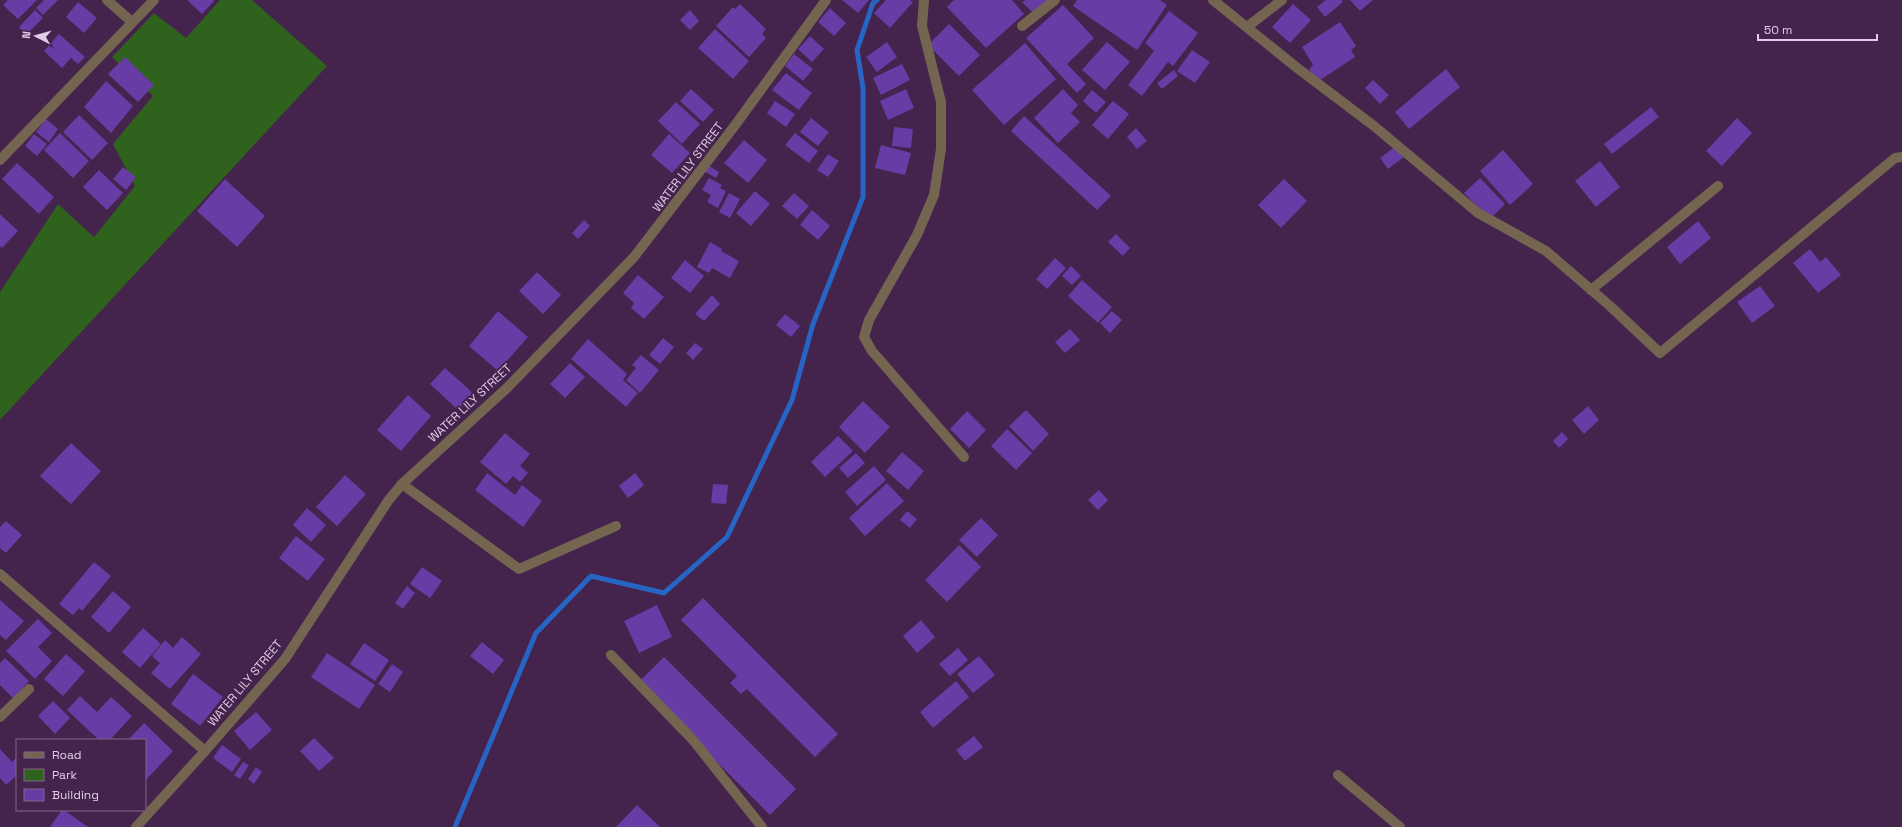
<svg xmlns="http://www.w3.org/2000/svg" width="1902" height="827" viewBox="0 0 1902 827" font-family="'Space Grotesk',sans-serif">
<rect width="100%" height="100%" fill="#44234d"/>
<polygon fill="#2f621d" points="220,0 252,0 327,66 0,420 0,292 58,204 94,237 135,186 113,144 153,96 112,57 154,13 186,38"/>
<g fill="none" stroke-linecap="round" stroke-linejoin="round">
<polyline stroke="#2665c3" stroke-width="5" points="455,827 536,633 591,576 664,593 727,537 792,400 813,324 863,197 863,88 857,50 873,3 877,0"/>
</g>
<g fill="#673ca4">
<polygon points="8,0 37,0 18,19 3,5"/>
<polygon points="44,0 58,0 43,15 36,8"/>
<polygon points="187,0 213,0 214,1 202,14"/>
<polygon points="842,0 869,0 858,13"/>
<polygon points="886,0 910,0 913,2 890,28 874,13"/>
<polygon points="954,0 1012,0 1024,14 986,48 947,7"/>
<polygon points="1025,0 1048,0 1032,12 1022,2"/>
<polygon points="1077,0 1160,0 1167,5 1137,50 1073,6"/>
<polygon points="1326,0 1341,0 1343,2 1325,17 1317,7"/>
<polygon points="1350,0 1373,0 1360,11"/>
<polygon points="78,2 97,18 84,33 66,17"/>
<polygon points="740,4 766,29 762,34 766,38 749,57 716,26 733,7 735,9"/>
<polygon points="1293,4 1311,20 1290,43 1272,27"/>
<polygon points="1063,5 1094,38 1067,64 1086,84 1077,93 1026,38"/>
<polygon points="830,8 846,23 834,36 818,22"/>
<polygon points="35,10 43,18 26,35 19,27"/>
<polygon points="690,10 699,21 690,30 680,20"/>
<polygon points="1169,11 1198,33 1173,66 1168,62 1142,96 1128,85 1154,51 1145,43"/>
<polygon points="1340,22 1356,46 1351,50 1355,57 1317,82 1309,69 1313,65 1302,47"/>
<polygon points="949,24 980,55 959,76 928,45"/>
<polygon points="715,29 749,61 733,79 698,48"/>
<polygon points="59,34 85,57 78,64 71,58 62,68 44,51"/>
<polygon points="810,36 824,49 812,62 798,49"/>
<polygon points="887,42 897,57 877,72 866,57"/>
<polygon points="1107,42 1130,62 1105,90 1082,70"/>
<polygon points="1025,43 1056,79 1004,125 972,90"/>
<polygon points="1192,50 1210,62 1195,83 1177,71"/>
<polygon points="794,54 813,69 803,81 785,66"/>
<polygon points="125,57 154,85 138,102 108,74"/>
<polygon points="902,64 910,80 881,95 873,78"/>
<polygon points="1446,69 1460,87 1409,129 1395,112"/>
<polygon points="1174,70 1178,76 1162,89 1157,83"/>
<polygon points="786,73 812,93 799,110 772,90"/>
<polygon points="1373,80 1389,95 1380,104 1365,88"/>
<polygon points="106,81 133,106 111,133 84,107"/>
<polygon points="691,89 714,110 703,122 680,101"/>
<polygon points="906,89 914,108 888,120 880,101"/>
<polygon points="1063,89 1078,105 1071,113 1080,122 1058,143 1034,118"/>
<polygon points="1092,90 1106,102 1096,113 1083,101"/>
<polygon points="775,101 795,114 786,127 767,113"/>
<polygon points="1113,101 1129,114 1108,139 1092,125"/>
<polygon points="676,102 700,124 682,144 658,121"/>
<polygon points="1651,107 1659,117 1612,154 1604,144"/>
<polygon points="79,115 108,143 92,160 63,132"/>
<polygon points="1024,116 1111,196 1097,210 1011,131"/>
<polygon points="811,118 829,132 818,146 800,132"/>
<polygon points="1737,118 1752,133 1722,166 1706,151"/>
<polygon points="46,119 58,129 49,142 36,132"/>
<polygon points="894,127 913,129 911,148 892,146"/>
<polygon points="1136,128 1147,141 1137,149 1127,137"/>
<polygon points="60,133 89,161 73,178 44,150"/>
<polygon points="795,133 818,151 809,163 785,145"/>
<polygon points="34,134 47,144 37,156 25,146"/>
<polygon points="669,134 690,153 672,173 651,155"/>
<polygon points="744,140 767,160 748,183 724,163"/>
<polygon points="881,145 911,153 905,175 875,168"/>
<polygon points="1396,146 1404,157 1388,169 1380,158"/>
<polygon points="1503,150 1533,184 1510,205 1480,171"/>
<polygon points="828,154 839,161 828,177 817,170"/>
<polygon points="1600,161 1620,187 1596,207 1575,181"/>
<polygon points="17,163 54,197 39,214 2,179"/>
<polygon points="706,164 719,172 716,178 702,170"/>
<polygon points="123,167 136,177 126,190 113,179"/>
<polygon points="99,170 123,193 107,210 83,187"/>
<polygon points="709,178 722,185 720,188 726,191 718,208 707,202 711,195 702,190"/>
<polygon points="1480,178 1505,204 1490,219 1464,193"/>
<polygon points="225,179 265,216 237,247 197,211"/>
<polygon points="1284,179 1307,201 1281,228 1258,205"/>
<polygon points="755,191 770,204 751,226 736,213"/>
<polygon points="729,193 740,199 730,218 719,212"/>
<polygon points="794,193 809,206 797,219 782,206"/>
<polygon points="812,210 830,226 818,240 800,225"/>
<polygon points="0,214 18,231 2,248 0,246"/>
<polygon points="584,220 590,226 578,239 572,233"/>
<polygon points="1698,221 1711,238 1680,264 1667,247"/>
<polygon points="1116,234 1130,248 1123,256 1108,242"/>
<polygon points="710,242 722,249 721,251 739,261 730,278 712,268 709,273 697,267"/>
<polygon points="1810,249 1820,262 1826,257 1841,275 1818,293 1793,263"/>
<polygon points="1055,258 1066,268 1047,289 1036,279"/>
<polygon points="685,260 704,276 690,293 671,278"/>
<polygon points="1071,266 1081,276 1072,285 1062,276"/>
<polygon points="537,272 561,295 543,314 519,291"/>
<polygon points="638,275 664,297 644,319 631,308 634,303 623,293"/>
<polygon points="1082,280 1112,307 1098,323 1068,296"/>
<polygon points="1760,286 1775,306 1752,323 1737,302"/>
<polygon points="712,295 720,304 704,321 695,314"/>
<polygon points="498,311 528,337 498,371 469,346"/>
<polygon points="1112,311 1122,320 1110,333 1100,323"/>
<polygon points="785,314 800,326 791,337 776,325"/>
<polygon points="1070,329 1080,340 1065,353 1055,342"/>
<polygon points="663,338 674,347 660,364 649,355"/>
<polygon points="588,339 627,374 623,380 638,393 626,407 571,359"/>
<polygon points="695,343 703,349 693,360 686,353"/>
<polygon points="641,355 659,370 640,393 626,380 636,368 632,365"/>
<polygon points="570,363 585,377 565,398 550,384"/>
<polygon points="445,368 473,393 458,410 430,384"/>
<polygon points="408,395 431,416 401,451 377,430"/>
<polygon points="863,401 890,427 865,453 839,427"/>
<polygon points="1588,406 1599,420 1584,434 1572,420"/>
<polygon points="1026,410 1049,434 1033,451 1009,426"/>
<polygon points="967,411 986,430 969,448 950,429"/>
<polygon points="1007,429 1032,453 1016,470 991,446"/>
<polygon points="1562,432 1568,439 1559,448 1553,441"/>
<polygon points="505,433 530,454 520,466 528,473 520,482 513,476 506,484 480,462"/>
<polygon points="838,436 853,451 825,477 811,462"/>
<polygon points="71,443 101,471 71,504 40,476"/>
<polygon points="902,452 924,471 908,490 886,471"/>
<polygon points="856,453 865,463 848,478 839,468"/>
<polygon points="874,466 886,480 857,506 845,492"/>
<polygon points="487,473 515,495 522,485 542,501 523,527 475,490"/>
<polygon points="635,473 644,485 628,498 619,486"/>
<polygon points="345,475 366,494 337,526 316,507"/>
<polygon points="887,483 904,501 865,536 849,518"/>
<polygon points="713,484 728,485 726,504 711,503"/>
<polygon points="1099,490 1108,500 1098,510 1088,500"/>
<polygon points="307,508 326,525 311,542 293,525"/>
<polygon points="907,511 917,519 910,528 900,520"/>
<polygon points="981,518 998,535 977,557 959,540"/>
<polygon points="6,521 22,535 6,553 0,548 0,527"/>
<polygon points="296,536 325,559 308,581 279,558"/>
<polygon points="959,545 981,567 947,602 925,580"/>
<polygon points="94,562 111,576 82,611 79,608 73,615 59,604"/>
<polygon points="422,567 442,581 430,598 410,584"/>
<polygon points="407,586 415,593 403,609 395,603"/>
<polygon points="113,591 131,607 109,633 91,617"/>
<polygon points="703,598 838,734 815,757 747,689 741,694 730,683 737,676 681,620"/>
<polygon points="0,600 24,621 6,640 0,635"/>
<polygon points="657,605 672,637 639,653 624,621"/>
<polygon points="38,619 52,633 38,647 52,661 35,679 6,651"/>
<polygon points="921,620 935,637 917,653 903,636"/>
<polygon points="143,628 161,644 140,668 122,652"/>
<polygon points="182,637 201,654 170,689 151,673 160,663 152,656 165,640 173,648"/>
<polygon points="482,642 504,660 493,674 470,656"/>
<polygon points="364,643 389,660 375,681 350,664"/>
<polygon points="958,648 968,660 950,676 939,664"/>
<polygon points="327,653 375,685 359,709 311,677"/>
<polygon points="66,654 85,671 63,696 44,679"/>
<polygon points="979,656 995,675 973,693 957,674"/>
<polygon points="664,657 796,789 770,815 638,683"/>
<polygon points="5,658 29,681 13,698 0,685 0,663"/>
<polygon points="392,664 403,672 390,692 378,684"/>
<polygon points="193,674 223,697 200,726 171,704"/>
<polygon points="956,681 969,697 933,728 920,712"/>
<polygon points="80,696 97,712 111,697 132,716 110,740 99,740 67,710"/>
<polygon points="53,701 70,718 55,734 38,716"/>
<polygon points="256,712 272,730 250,750 234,731"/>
<polygon points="144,723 173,751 145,781 145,740 128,740"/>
<polygon points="974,736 983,747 965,761 956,750"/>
<polygon points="314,738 334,758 319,771 300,751"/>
<polygon points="222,745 241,759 232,772 213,758"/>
<polygon points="0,749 12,762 17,757 17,775 6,785 0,778"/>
<polygon points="243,762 249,765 240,779 234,775"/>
<polygon points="256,767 262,772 254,784 248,779"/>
<polygon points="637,805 660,827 616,827"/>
<polygon points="62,810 64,810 88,827 50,827"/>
</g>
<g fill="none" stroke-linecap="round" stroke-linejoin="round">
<g stroke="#73654f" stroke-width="10">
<polyline points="107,0 132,22"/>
<polyline points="924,0 922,26 941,102 941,149 934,195 917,235 869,320 864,337 872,351 964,457"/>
<polyline points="1213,0 1296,67 1374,126 1478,213 1546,251 1610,306 1660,353 1895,158 1902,157"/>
<polyline points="1022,26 1055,0"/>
<polyline points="1247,27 1282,0"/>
<polyline points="0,160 154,0"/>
<polyline points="1591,290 1718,186"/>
<polyline points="402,484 519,569 616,526"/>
<polyline points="0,574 205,751"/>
<polyline points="611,655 693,740 762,827"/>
<polyline points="0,717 29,689"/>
<polyline points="1338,775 1400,827"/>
<polyline points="136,827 205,751 285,659 388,501 402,484 507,388 634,257 736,124 826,0"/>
</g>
</g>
<g text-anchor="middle" stroke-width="4" stroke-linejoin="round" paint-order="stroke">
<g font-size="12" fill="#e1cde7" stroke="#44234d">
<text transform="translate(688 167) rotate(-53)" y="4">WATER LILY STREET</text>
<text transform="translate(470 403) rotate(-43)" y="4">WATER LILY STREET</text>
<text transform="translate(245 683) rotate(-50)" y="4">WATER LILY STREET</text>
</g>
</g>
<rect x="16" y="739" width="130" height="72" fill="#44234d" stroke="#83678b"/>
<rect x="24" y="752" width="20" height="6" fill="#73654f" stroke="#83678b"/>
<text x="52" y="759" font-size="12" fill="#e1cde7">Road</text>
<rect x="24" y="769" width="20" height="12" fill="#2f621d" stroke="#83678b"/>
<text x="52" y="779" font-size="12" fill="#e1cde7">Park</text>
<rect x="24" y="789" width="20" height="12" fill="#673ca4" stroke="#83678b"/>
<text x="52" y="799" font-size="12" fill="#e1cde7">Building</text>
<g transform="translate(36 36) rotate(276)" stroke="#44234d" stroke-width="3" paint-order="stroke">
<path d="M0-3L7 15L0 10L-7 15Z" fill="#e1cde7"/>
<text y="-6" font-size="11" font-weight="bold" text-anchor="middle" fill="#e1cde7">N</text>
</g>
<path d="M1758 34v6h119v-6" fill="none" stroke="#e1cde7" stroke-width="2"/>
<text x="1764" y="34" font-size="12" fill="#e1cde7" stroke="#44234d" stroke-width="3" paint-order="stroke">50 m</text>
</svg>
